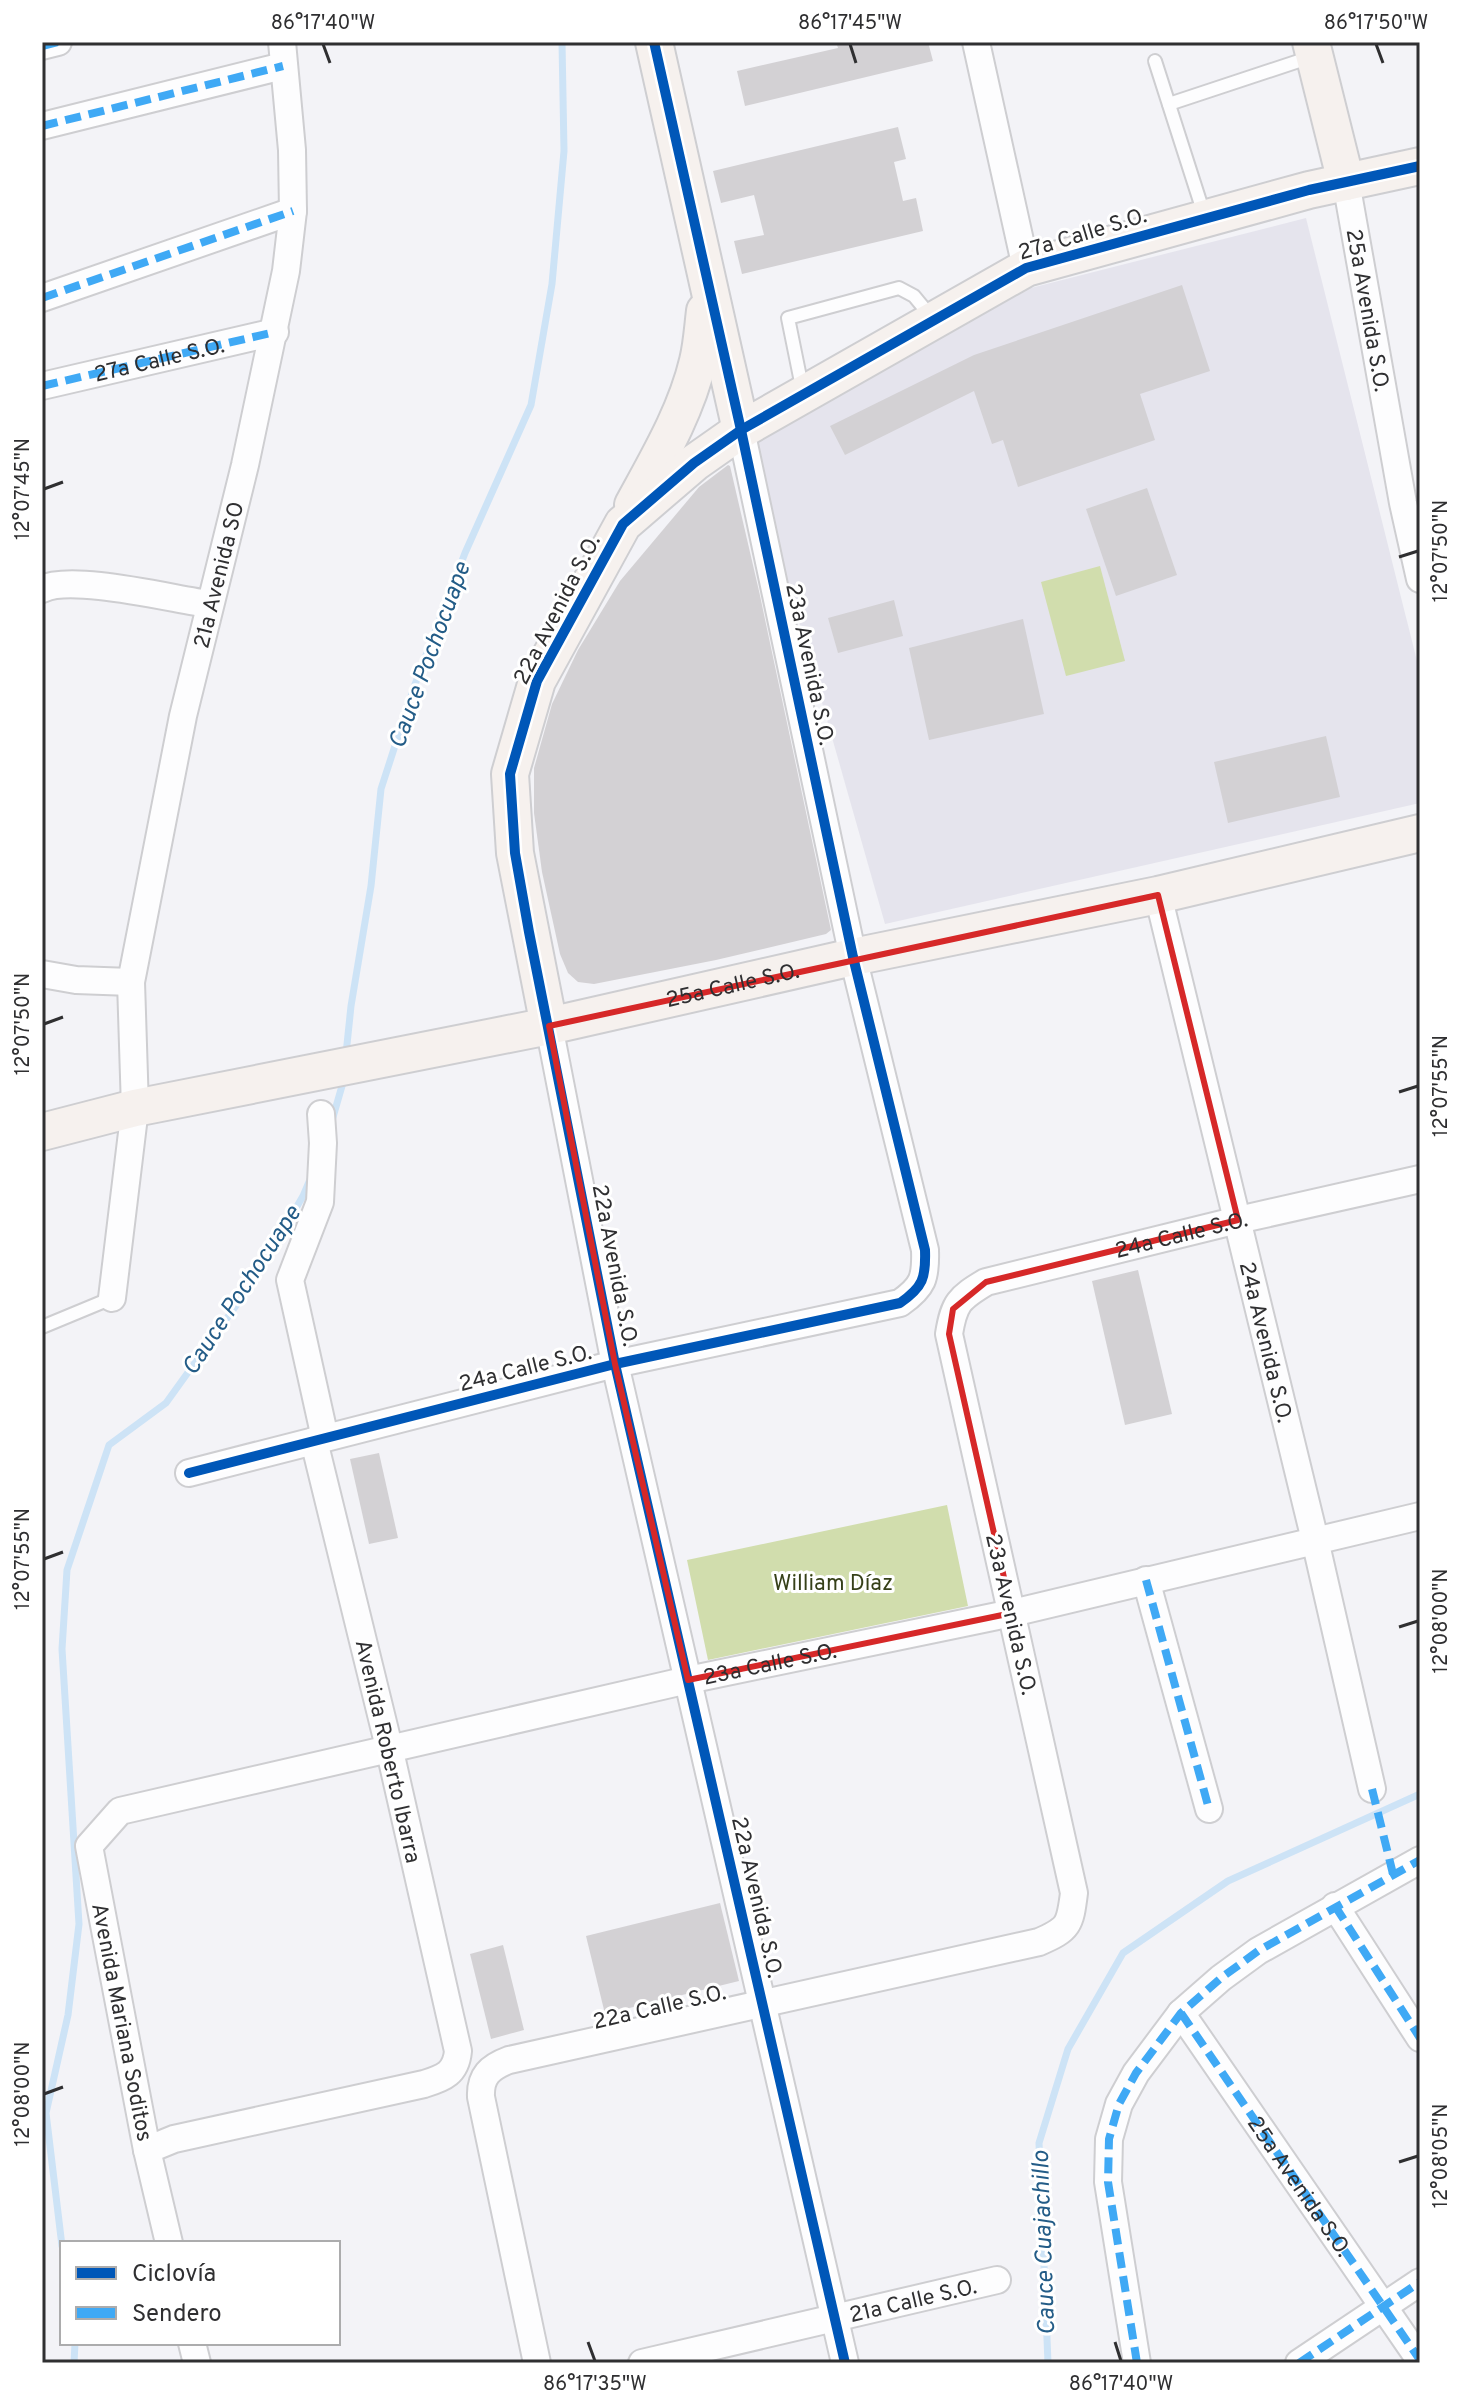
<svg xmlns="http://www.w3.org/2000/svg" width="1462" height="2405" viewBox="0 0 1462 2405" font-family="Overpass,sans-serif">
<rect width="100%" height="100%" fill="#f3f3f7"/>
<polygon fill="#e5e4ed" points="1306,218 1420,673 1420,803 885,924 746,435 1023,290"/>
<g fill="#d1ddad">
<polygon points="1100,566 1125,661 1066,676 1041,582"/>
<polygon points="947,1505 968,1606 708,1660 687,1560"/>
</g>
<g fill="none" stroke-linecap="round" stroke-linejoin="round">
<g stroke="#cde3f6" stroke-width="7">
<polyline points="346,1054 351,1006 371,886 381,789 414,687 465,553 531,405 552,284 564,151 562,42"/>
<polyline points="331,1124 344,1079"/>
<polyline points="62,2246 46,2113 68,2015 79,1924 62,1649 67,1570 109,1445 166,1403 253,1282 303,1196 311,1177"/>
<polyline points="74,2363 75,2343"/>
<polyline points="1048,2363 1039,2143 1068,2049 1123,1953 1228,1881 1420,1794"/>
</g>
</g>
<g fill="#d3d1d4">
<polygon points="836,42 928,42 933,61 745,106 737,71 838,48"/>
<polygon points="898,127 906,159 894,162 903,201 916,198 923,231 742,274 734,241 764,235 754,195 721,203 713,171"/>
<polygon points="1182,285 1210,371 1140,394 1155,440 1018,487 1003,440 992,444 974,391 845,455 830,426 974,355"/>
<polygon points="728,465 730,466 759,591 831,930 826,934 716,960 594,984 578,982 568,973 560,954 542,872 534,813 534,768 552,704 578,650 620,581 699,487"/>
<polygon points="1147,488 1177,575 1116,596 1086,509"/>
<polygon points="894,600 903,636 838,653 828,618"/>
<polygon points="1023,619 1044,714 929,740 909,648"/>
<polygon points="1326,736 1340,797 1228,823 1214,762"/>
<polygon points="1138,1270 1172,1414 1125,1425 1092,1281"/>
<polygon points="379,1453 398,1538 369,1544 350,1459"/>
<polygon points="720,1903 739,1981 605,2014 586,1936"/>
<polygon points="503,1945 524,2030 491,2039 470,1954"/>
</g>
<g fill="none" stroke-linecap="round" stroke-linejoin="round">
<g stroke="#ceced1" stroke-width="16">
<g id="lane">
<polyline points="1155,61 1204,214"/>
<polyline points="1169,104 1311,57"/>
<polyline points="803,392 788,318 899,288 914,296 933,319"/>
<polyline points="42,1327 112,1298"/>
</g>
</g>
<g stroke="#ceced1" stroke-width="30">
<g id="street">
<polyline points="976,42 1026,268"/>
<polyline points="42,46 58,42"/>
<polyline points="42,126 283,66"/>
<path id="s1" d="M1346 182 1403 503 1420 579"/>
<polyline points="42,298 293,211"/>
<path id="s2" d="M42 386 275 332"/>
<path d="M42 589C72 574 172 599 209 604"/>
<path id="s3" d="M1158 895 1315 1540 1372 1789"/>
<polyline points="42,974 76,980 131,982"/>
<polyline points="549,1026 615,1364 845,2363"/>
<polyline points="321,1114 323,1143 320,1202 290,1280 325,1438"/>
<path id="s4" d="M112 1298 135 1108 131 982 183 716 245 465 286 271 293 211 292 150 282 42"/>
<path d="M189 1473 615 1364 900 1303C923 1287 926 1278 925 1250L853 957 741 430"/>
<polyline points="1146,1580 1209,1809"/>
<polyline points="1335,1906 1420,2038"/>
<path id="s5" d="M1181 2013 1420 2360"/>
<path d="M147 2150 174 2139 424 2084C444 2078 456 2073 458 2051L389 1747 314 1441"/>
<path id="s6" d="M169 2243 147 2150 89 1846 120 1811 688 1680 1012 1613 1420 1516"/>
<polyline points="192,2343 197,2363"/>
<path id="s7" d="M537 2363 481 2097C480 2076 490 2067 509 2060L1039 1942C1069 1929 1070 1925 1074 1893L949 1334C954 1303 959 1298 986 1282L1238 1220 1420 1179"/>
<path id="s8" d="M642 2363 997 2280"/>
<polyline points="1137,2363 1108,2182 1109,2139 1119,2104 1136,2073 1181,2013 1221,1978 1258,1951 1420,1860"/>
<polyline points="1299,2363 1420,2282"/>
</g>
</g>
<g stroke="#ceced1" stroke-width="40">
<g id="secondary">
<polyline points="654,42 741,430"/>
<polyline points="1311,42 1346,182"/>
<path d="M633 505C658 459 686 412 698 361 702 345 703 327 705 311"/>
<polyline points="549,1026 515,853 510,774 537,681 623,524 694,463 741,430 1026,268 1309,190 1420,166"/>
<path id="s9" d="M42 1132 135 1108 549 1026 853 957 1158 895 1420 833"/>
</g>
</g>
<use href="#lane" stroke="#fdfdfe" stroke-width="12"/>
<use href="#street" stroke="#fdfdfe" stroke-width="26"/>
<use href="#secondary" stroke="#f6f1ee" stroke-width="36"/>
<g stroke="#3fa9f5" stroke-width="8" stroke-dasharray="16 8" stroke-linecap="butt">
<polyline points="42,46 58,42"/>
<polyline points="42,126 283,66"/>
<polyline points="42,298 293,211"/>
<polyline points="42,386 275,332"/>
<polyline points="1146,1580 1209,1809"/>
<polyline points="1372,1789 1393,1874"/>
<polyline points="1335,1906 1420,2038"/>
<polyline points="1181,2013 1420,2360"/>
<polyline points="1137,2363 1108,2182 1109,2139 1119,2104 1136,2073 1181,2013 1221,1978 1258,1951 1420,1860"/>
<polyline points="1299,2363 1420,2282"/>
</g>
<g stroke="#fff" stroke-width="15">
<g id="cycleway">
<path d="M189 1473 615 1364 900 1303C923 1287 926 1278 925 1250L853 957 741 430 654 42"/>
<polyline points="845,2363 615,1364 529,932 515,853 510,774 537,681 623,524 694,463 741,430 1026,268 1309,190 1420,166"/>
</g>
</g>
<use href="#cycleway" stroke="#0057b8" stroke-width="10"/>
</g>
<path fill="none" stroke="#d62828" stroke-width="6" stroke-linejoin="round" d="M1158 895 1238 1220 986 1282 953 1309 949 1334 1012 1613 688 1680 615 1364 549 1026Z"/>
<path fill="none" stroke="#2f2f31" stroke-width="3" d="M323 44 330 63M850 44 856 63M1376 44 1383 63M44 489 63 482M1399 557 1418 551M44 1024 63 1017M1399 1092 1418 1086M44 1559 63 1552M1399 1627 1418 1621M44 2094 63 2087M1399 2162 1418 2156M588 2342 595 2361M1115 2342 1121 2361"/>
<g text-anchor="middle" stroke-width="6" stroke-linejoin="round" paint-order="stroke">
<g font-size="22" fill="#2f2f31" stroke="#fff">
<text transform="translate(1082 233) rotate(-17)" y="8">27a Calle S.O.</text>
<text dy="8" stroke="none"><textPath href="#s1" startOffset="130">25a Avenida S.O.</textPath></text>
<text dy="8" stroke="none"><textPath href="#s2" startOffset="120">27a Calle S.O.</textPath></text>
<text dy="8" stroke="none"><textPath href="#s4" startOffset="734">21a Avenida SO</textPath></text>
<text transform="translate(556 609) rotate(-63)" y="8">22a Avenida S.O.</text>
<text transform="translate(811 664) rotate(78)" y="8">23a Avenida S.O.</text>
<text dy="8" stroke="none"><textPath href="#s9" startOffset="706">25a Calle S.O.</textPath></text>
<text dy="8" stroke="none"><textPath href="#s7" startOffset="1772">24a Calle S.O.</textPath></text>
<text transform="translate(616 1265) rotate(79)" y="8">22a Avenida S.O.</text>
<text dy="8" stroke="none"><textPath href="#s3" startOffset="460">24a Avenida S.O.</textPath></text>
<text transform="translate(525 1367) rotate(-14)" y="8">24a Calle S.O.</text>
<text transform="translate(1012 1614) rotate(77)" y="8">23a Avenida S.O.</text>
<text dy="8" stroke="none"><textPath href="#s6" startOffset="1118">23a Calle S.O.</textPath></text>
<text transform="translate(389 1751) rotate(77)" y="8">Avenida Roberto Ibarra</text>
<text transform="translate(758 1897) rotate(77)" y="8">22a Avenida S.O.</text>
<text transform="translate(659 2006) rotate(-13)" y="8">22a Calle S.O.</text>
<text transform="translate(123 2022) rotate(79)" y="8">Avenida Mariana Soditos</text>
<text dy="8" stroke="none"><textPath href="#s5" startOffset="210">25a Avenida S.O.</textPath></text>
<text dy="8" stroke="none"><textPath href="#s8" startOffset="278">21a Calle S.O.</textPath></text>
</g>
<g font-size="22" fill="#364019" stroke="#fff">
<text x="833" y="1590">William Díaz</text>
</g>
<g font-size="24" font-style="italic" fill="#235c87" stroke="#fff">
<text transform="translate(429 655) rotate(-70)" y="8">Cauce Pochocuape</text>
<text transform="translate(241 1290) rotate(-57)" y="8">Cauce Pochocuape</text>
<text transform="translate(1043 2243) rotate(-92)" y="8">Cauce Cuajachillo</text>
</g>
</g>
<rect width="1462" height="2405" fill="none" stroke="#ffffff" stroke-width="88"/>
<rect x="60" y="2241" width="280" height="104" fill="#ffffff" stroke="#acacad" stroke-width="2"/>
<rect x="76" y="2267" width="40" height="12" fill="#0057b8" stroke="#acacad" stroke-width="2"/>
<text x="132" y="2281" font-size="24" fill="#2f2f31">Ciclovía</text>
<rect x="76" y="2307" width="40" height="12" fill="#3fa9f5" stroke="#acacad" stroke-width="2"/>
<text x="132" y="2321" font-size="24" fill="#2f2f31">Sendero</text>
<rect x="44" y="44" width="1374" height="2317" fill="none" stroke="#2f2f31" stroke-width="3"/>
<g font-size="20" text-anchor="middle" fill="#2f2f31">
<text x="323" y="29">86°17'40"W</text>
<text x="850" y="29">86°17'45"W</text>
<text x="1376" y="29">86°17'50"W</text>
<text transform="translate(22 489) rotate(-90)" y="7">12°07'45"N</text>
<text transform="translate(1440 551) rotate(-90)" y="7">12°07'50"N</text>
<text transform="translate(22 1024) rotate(-90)" y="7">12°07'50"N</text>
<text transform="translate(1440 1086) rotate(-90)" y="7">12°07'55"N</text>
<text transform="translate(22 1559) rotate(-90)" y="7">12°07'55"N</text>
<text transform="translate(1440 1621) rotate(-90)" y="7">12°08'00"N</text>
<text transform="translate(22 2094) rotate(-90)" y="7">12°08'00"N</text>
<text transform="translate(1440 2156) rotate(-90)" y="7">12°08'05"N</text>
<text x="595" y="2390">86°17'35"W</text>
<text x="1121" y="2390">86°17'40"W</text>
</g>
</svg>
